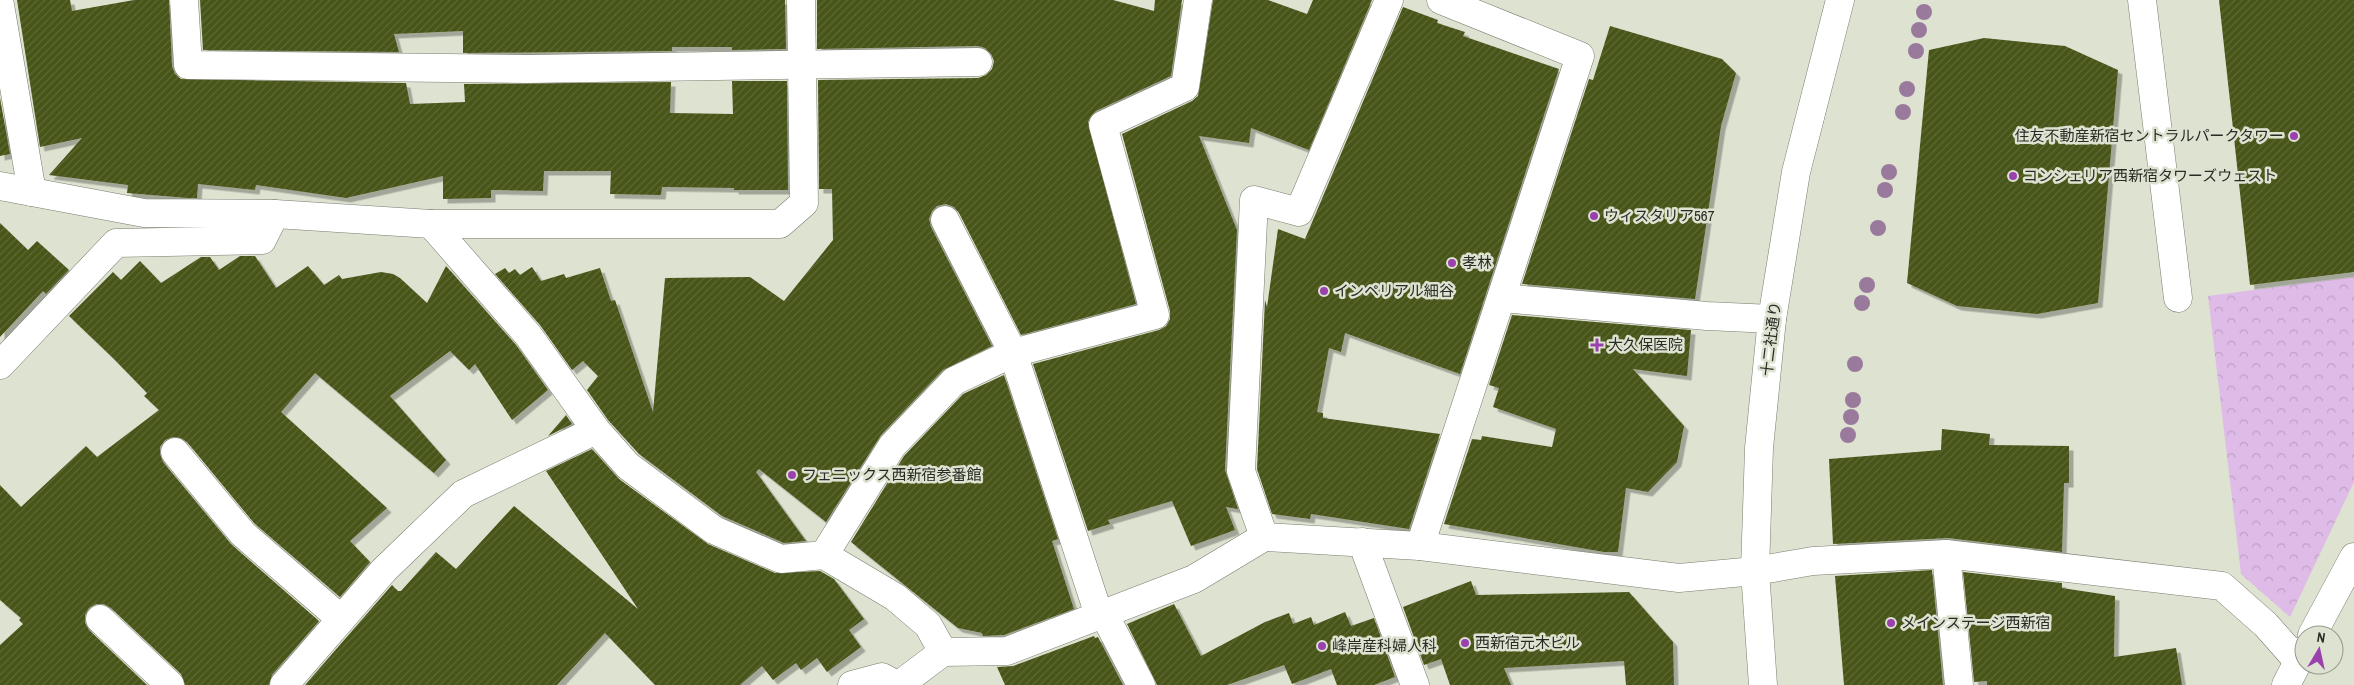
<svg xmlns="http://www.w3.org/2000/svg" width="2354" height="685" viewBox="0 0 2354 685" font-family="'Archivo Narrow','Noto Sans JP',sans-serif">
<defs>
<pattern id="park-crowns" width="20" height="18" patternUnits="userSpaceOnUse" patternTransform="scale(1.25)"><rect width="20" height="18" fill="#dfbbe8"/><path d="M2 6a3 3 0 1 1 6 0M12 15a3 3 0 1 1 6 0" fill="none" stroke="#bfa1c7"/></pattern>
<pattern id="building-hatch" width="6" height="6" patternUnits="userSpaceOnUse" patternTransform="scale(1.25)"><rect width="6" height="6" fill="#475418"/><path d="M-1 1l2-2M0 6l6-6M5 7l2-2" fill="none" stroke="#5f6939"/></pattern>
<filter id="shadow"><feDropShadow dx="4.5" dy="4.5" stdDeviation="0" flood-color="#0004"/></filter>
</defs>
<rect width="100%" height="100%" fill="#dde2d1"/>
<polygon fill="url(#park-crowns)" points="2354,277 2354,482 2290,617 2241,574 2208,296"/>
<g fill="url(#building-hatch)" filter="url(#shadow)">
<polygon points="17,0 70,0 72,11 134,0 169,0 172,66 175,74 181,79 406,83 410,104 465,102 464,84 671,82 670,113 733,114 732,81 787,81 788,190 734,190 734,188 662,187 661,195 610,194 611,171 544,171 543,191 491,190 491,198 443,199 443,176 346,198 256,185 255,190 198,184 197,198 188,198 127,193 128,185 49,175 82,138 40,147"/>
<polygon points="200,0 785,0 786,49 732,50 732,47 672,47 672,51 463,53 463,31 394,34 399,52 203,50"/>
<polygon points="817,0 1113,0 1154,11 1155,0 1182,0 1171,76 1096,111 1091,116 1088,122 1136,304 1021,335 959,213 954,207 946,204 937,206 932,211 929,219 931,227 992,346 943,370 881,435 826,522 759,469 756,472 806,541 784,543 722,516 639,454 608,420 587,390 598,376 583,361 572,370 540,325 495,274 505,268 509,273 515,269 520,275 532,267 541,281 564,274 566,278 600,268 611,301 615,300 653,412 665,278 750,277 784,301 833,240 832,189 819,189 818,80 978,78 986,75 992,69 994,61 991,54 985,48 978,46 817,49"/>
<polygon points="1213,0 1268,0 1307,14 1313,0 1372,0 1309,150 1251,128 1249,143 1199,136 1237,230 1225,470 1238,509 1226,507 1235,530 1191,546 1172,501 1108,520 1110,524 1088,531 1033,364 1159,330 1166,326 1170,319 1170,311 1122,134 1192,101 1198,96"/>
<polygon points="2219,0 2354,0 2354,272 2250,285"/>
<polygon points="1403,7 1438,20 1437,23 1465,32 1463,36 1559,69 1460,374 1345,333 1341,352 1329,348 1317,412 1323,413 1323,418 1440,434 1409,529 1311,514 1310,519 1272,514 1257,469 1265,300 1267,307 1278,229 1305,239"/>
<polygon points="1610,26 1722,59 1736,73 1721,126 1695,299 1522,284 1589,79 1593,80"/>
<polygon points="1984,38 2065,46 2118,70 2098,303 2037,314 1957,306 1907,283 1929,50"/>
<polygon points="0,98 10,154 0,156"/>
<polygon points="0,223 28,250 37,241 69,270 46,294 43,291 0,337"/>
<polygon points="240,256 255,256 276,288 308,266 324,285 339,275 342,279 381,272 393,274 400,278 427,303 446,266 516,345 548,390 512,420 475,364 469,370 450,351 390,396 446,460 434,473 315,373 281,412 387,508 350,541 370,562 340,597 254,523 187,442 181,438 173,437 165,440 160,447 160,454 163,462 231,544 319,621 272,675 269,685 185,685 181,674 111,608 104,604 96,604 89,608 85,615 85,623 89,630 147,685 0,685 0,645 23,624 19,620 21,618 0,600 0,485 21,507 86,446 97,457 159,410 144,396 147,393 113,358 69,316 113,272 121,280 140,261 161,283 201,257 210,257 219,270"/>
<polygon points="1512,315 1691,330 1687,376 1633,369 1684,426 1677,462 1648,492 1626,488 1618,552 1604,552 1444,524 1472,439 1481,440 1482,436 1552,447 1556,429 1493,407 1499,388 1489,385"/>
<polygon points="1004,375 1058,539 1052,541 1074,609 1004,635 983,636 982,633 958,628 851,542 904,456 963,394"/>
<polygon points="566,415 572,424 548,436"/>
<polygon points="1942,429 1990,434 1989,445 2069,446 2069,483 2064,483 2062,552 1948,538 1833,544 1829,459 1941,450"/>
<polygon points="592,449 619,479 708,544 775,573 820,571 834,579 864,619 849,630 861,647 827,672 817,658 801,670 796,663 773,680 762,666 740,685 655,685 605,633 557,685 305,685 392,585 398,591 401,591 436,552 456,569 514,506 638,609 546,471"/>
<polygon points="1932,570 1943,685 1844,685 1835,576"/>
<polygon points="1963,572 2062,583 2062,588 2115,596 2114,657 2176,648 2182,685 1987,685 1987,681 1974,682"/>
<polygon points="1471,581 1476,595 1629,592 1673,642 1674,685 1626,685 1624,661 1504,668 1511,685 1450,685 1441,659 1424,665 1403,607"/>
<polygon points="1174,604 1201,656 1265,622 1289,613 1293,624 1311,617 1314,625 1345,612 1351,626 1374,618 1395,677 1374,685 1337,685 1331,669 1292,684 1284,665 1227,685 1157,685 1127,624"/>
<polygon points="1094,636 1095,638 1098,637 1123,685 1005,685 997,667 1013,666"/>
</g>
<g fill="none" stroke-linecap="round" stroke-linejoin="round">
<g stroke="#787d6e" stroke-width="29">
<g id="minor">
<polyline points="184,0 188,65 528,69 978,62"/>
<polyline points="2142,0 2178,298"/>
<polyline points="0,5 32,192"/>
<polyline points="0,186 144,213 275,214 431,224 780,224 804,203 801,0"/>
<polyline points="945,220 1013,353 1095,603 1104,614 1141,685"/>
<polyline points="431,224 528,335 596,430 628,466 714,530 781,559 824,555 895,597 928,625 943,652 1007,651 1194,579 1264,537 1420,546 1679,578 1755,571 1813,561 1946,554 2222,586 2266,625 2298,661"/>
<polyline points="1502,298 1707,316 1772,319"/>
<polyline points="0,365 116,243 262,240 275,214"/>
<polyline points="175,452 243,534 341,619"/>
<polyline points="1264,537 1241,471 1254,200 1299,212 1389,0"/>
<polyline points="1362,542 1415,685"/>
<polyline points="1420,546 1580,56 1441,0"/>
<polyline points="1946,554 1959,685"/>
<polyline points="824,555 892,446 954,381 1013,353 1155,315 1103,125 1185,87 1198,0"/>
<polyline points="100,619 170,685"/>
<polyline points="2312,635 2354,557"/>
<polyline points="284,685 384,570 463,494 596,430"/>
<polyline points="852,685 882,677 897,685"/>
<polyline points="899,685 943,652"/>
<polyline points="2286,685 2304,650"/>
</g>
</g>
<g stroke="#787d6e" stroke-width="29">
<polyline id="major" points="1763,685 1755,571 1759,448 1772,319 1796,172 1840,0"/>
</g>
<use href="#minor" stroke="#fff" stroke-width="28"/>
<use href="#major" stroke="#fff" stroke-width="28"/>
</g>
<g fill="#9a7a9c">
<circle cx="1924" cy="12" r="8"/>
<circle cx="1919" cy="30" r="8"/>
<circle cx="1916" cy="51" r="8"/>
<circle cx="1907" cy="89" r="8"/>
<circle cx="1903" cy="112" r="8"/>
<circle cx="1889" cy="172" r="8"/>
<circle cx="1885" cy="190" r="8"/>
<circle cx="1878" cy="228" r="8"/>
<circle cx="1867" cy="285" r="8"/>
<circle cx="1862" cy="303" r="8"/>
<circle cx="1855" cy="364" r="8"/>
<circle cx="1853" cy="400" r="8"/>
<circle cx="1851" cy="417" r="8"/>
<circle cx="1848" cy="435" r="8"/>
</g>
<g fill="#9a41ad" stroke="#dde2d1" stroke-width="2">
<circle cx="2294" cy="136" r="5"/>
<circle cx="2013" cy="176" r="5"/>
<circle cx="1594" cy="216" r="5"/>
<circle cx="1452" cy="263" r="5"/>
<circle cx="1324" cy="291" r="5"/>
<path d="M1594.5 337.5h5v5h5v5h-5v5h-5v-5h-5v-5h5z"/>
<circle cx="792" cy="475" r="5"/>
<circle cx="1891" cy="623" r="5"/>
<circle cx="1465" cy="643" r="5"/>
<circle cx="1322" cy="646" r="5"/>
</g>
<g text-anchor="middle" stroke-width="5" stroke-linejoin="round" paint-order="stroke">
<g font-size="15" fill="#292b25" stroke="#dde2d1" text-anchor="start">
<text x="2284" y="141" text-anchor="end">住友不動産新宿セントラルパークタワー</text>
<text x="2023" y="181">コンシェリア西新宿タワーズウェスト</text>
<text x="1604" y="221">ウィスタリア567</text>
<text x="1462" y="268">孝林</text>
<text x="1334" y="296">インペリアル細谷</text>
<text x="1608" y="350">大久保医院</text>
<text x="802" y="480">フェニックス西新宿参番館</text>
<text x="1901" y="628">メインステージ西新宿</text>
<text x="1475" y="648">西新宿元木ビル</text>
<text x="1332" y="651">峰岸産科婦人科</text>
</g>
<g font-size="15" fill="#292b25" stroke="#dde2d1">
<text transform="translate(1771 339) rotate(-83)" y="5">十二社通り</text>
</g>
</g>
<g transform="translate(2319 650) rotate(9)"><circle r="24" fill="#dde2d1" stroke="#95998c"/>
<path d="M0-4L9 19L0 12L-9 19Z" fill="#9a41ad"/>
<text y="-8" font-size="14" font-weight="bold" text-anchor="middle" fill="#292b25">N</text>
</g>
</svg>
